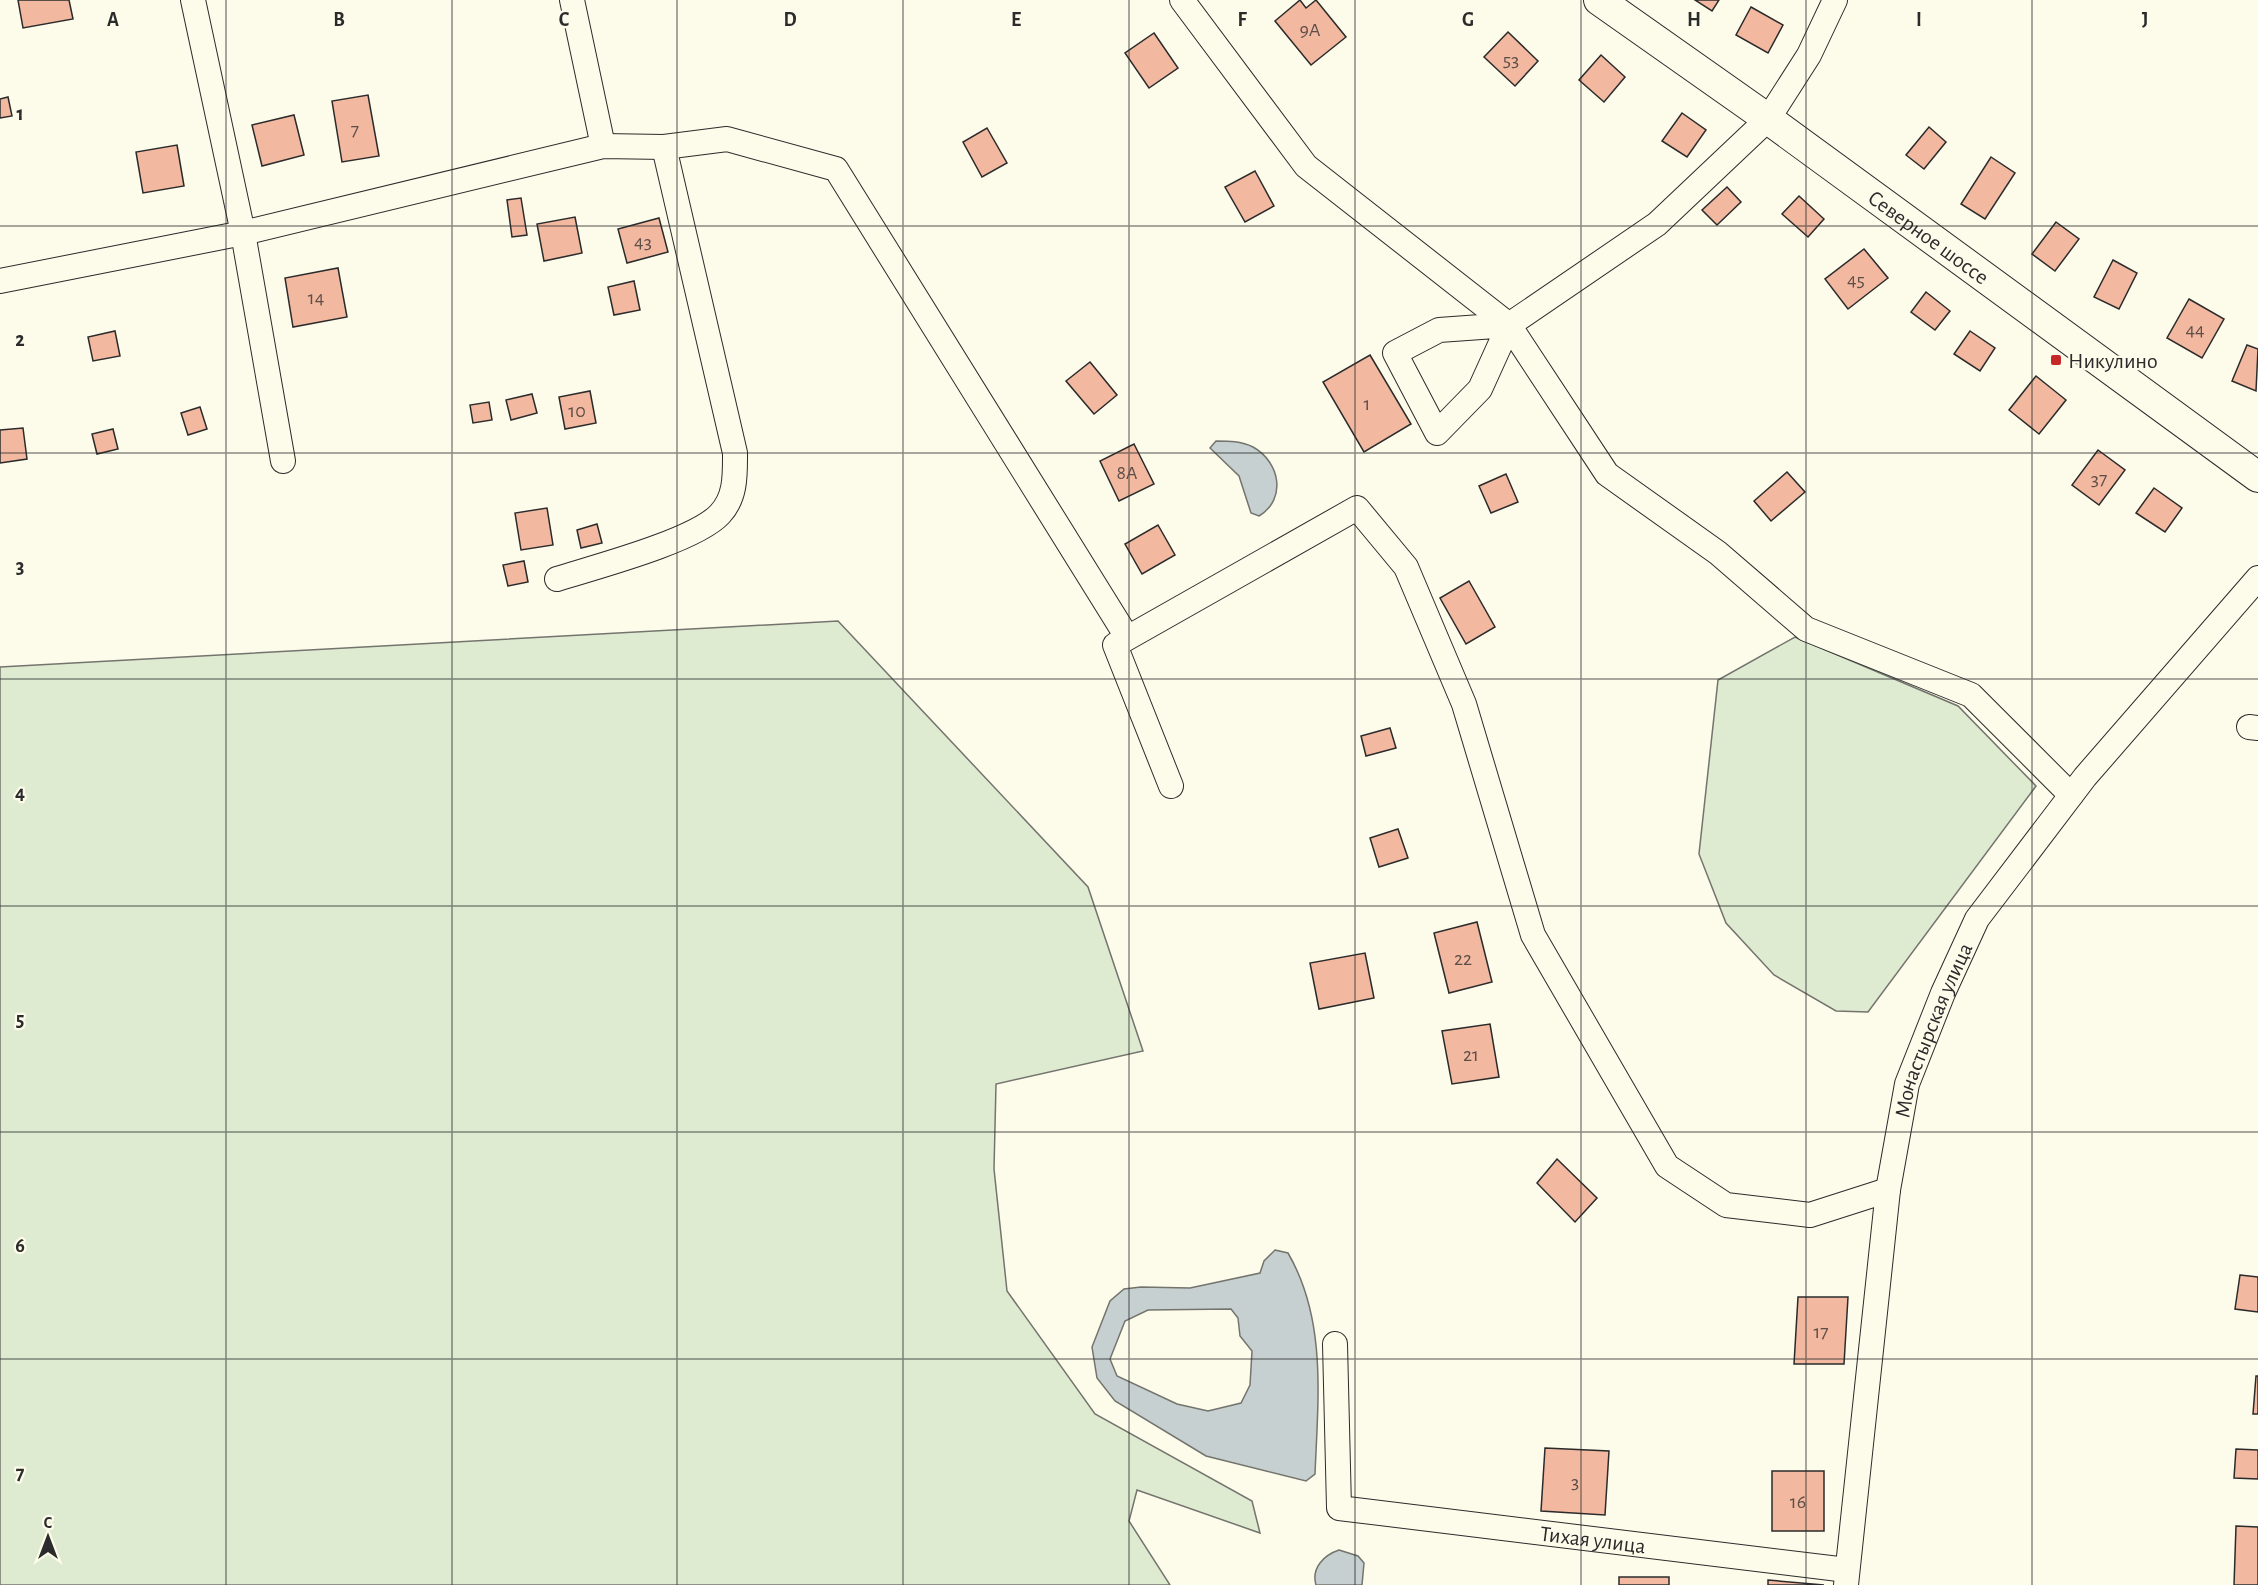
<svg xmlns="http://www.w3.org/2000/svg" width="2258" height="1585" viewBox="0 0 2258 1585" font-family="'Alegreya Sans',sans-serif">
<rect width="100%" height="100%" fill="#fdfbea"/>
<g fill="#deebd1" stroke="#74746e" stroke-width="1.5">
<polygon points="838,621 1088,887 1143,1051 996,1084 994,1169 1007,1291 1095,1414 1252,1501 1260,1533 1137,1490 1129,1521 1170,1585 0,1585 0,667"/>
<polygon points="1795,637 1958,706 2036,786 1868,1012 1836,1011 1774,975 1726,923 1699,854 1718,680"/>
</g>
<g fill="#c7d0d0" stroke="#74746e" stroke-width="1.5" fill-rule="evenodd">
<path d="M1216 441C1229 441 1241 441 1253 447 1280 462 1287 499 1259 516L1251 513 1239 476 1210 448Z"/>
<path d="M1275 1250 1288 1253C1327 1320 1318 1399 1315 1474L1306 1481 1206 1456 1115 1401 1097 1378 1092 1347 1110 1301 1124 1289 1141 1287 1190 1288 1260 1273 1264 1261ZM1231 1309 1238 1318 1240 1336 1252 1351 1250 1385 1241 1403 1208 1411 1177 1404 1117 1376 1110 1359 1125 1321 1148 1310Z"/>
<path d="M1339 1550 1358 1556 1364 1563 1362 1585H1316C1311 1568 1324 1555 1339 1550Z"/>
</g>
<g fill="#f2b8a0" stroke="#2b2b2b" stroke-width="1.5">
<polygon points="18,0 69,0 73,19 23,28"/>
<polygon points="1300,0 1306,8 1316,0 1346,37 1311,65 1275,21"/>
<polygon points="1695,0 1719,0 1712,11"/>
<polygon points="1751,7 1783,25 1768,53 1736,35"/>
<polygon points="1508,32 1538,61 1515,86 1484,57"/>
<polygon points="1154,33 1178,68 1149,88 1125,53"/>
<polygon points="1601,55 1625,77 1604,102 1579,80"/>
<polygon points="368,95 379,156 342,162 332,101"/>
<polygon points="8,97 12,116 0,118 0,99"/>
<polygon points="1682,113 1706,130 1687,157 1662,141"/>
<polygon points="294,115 304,155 262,166 252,125"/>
<polygon points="1929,127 1946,142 1924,169 1906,155"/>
<polygon points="987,128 1007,163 982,177 963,142"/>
<polygon points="177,145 184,186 143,193 136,152"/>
<polygon points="1991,157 2015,173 1985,219 1961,204"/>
<polygon points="1255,171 1274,206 1245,222 1225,187"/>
<polygon points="1727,187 1741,202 1717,225 1702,210"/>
<polygon points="1799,196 1824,219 1808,237 1782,214"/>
<polygon points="521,198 527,235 512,237 507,200"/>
<polygon points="575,217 582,253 544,261 537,224"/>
<polygon points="659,218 668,252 627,263 618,229"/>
<polygon points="2056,222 2079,239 2055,271 2032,254"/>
<polygon points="1864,249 1888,278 1848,309 1825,279"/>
<polygon points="2113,260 2137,273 2119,309 2094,297"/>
<polygon points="338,268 347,317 293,327 285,278"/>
<polygon points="634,281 640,310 614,315 608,287"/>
<polygon points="1926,292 1950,311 1935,330 1911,312"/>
<polygon points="2189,299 2224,319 2202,358 2167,338"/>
<polygon points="115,331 120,356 93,361 88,337"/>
<polygon points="1970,331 1995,348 1980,371 1954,354"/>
<polygon points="2247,345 2258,349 2256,391 2232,381"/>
<polygon points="1370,355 1411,424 1364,452 1323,382"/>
<polygon points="1090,362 1117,395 1094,414 1066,381"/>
<polygon points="2036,376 2066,400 2039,434 2009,410"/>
<polygon points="590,391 596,423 565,429 559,397"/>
<polygon points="532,394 537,413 511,420 506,400"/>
<polygon points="489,402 492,420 473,423 470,405"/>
<polygon points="200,407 207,429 188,435 181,413"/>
<polygon points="23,428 27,459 0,463 0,430"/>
<polygon points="113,429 118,449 97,454 92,434"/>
<polygon points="1134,444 1154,484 1119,501 1100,461"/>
<polygon points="2098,450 2125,470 2099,505 2072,485"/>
<polygon points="1787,472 1805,492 1771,521 1754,501"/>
<polygon points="1506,474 1518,502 1491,513 1479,486"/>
<polygon points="2154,488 2182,508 2165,532 2136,513"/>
<polygon points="547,508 553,545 521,550 515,513"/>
<polygon points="597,524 602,543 581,548 577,530"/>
<polygon points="1158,525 1175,555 1142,574 1125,544"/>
<polygon points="524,561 528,582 508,586 503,565"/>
<polygon points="1469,581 1495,627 1466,644 1440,598"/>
<polygon points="1390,728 1396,748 1366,756 1361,736"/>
<polygon points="1398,829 1408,858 1379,867 1370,838"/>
<polygon points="1477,922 1492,982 1449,993 1434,933"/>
<polygon points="1365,953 1374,998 1319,1009 1310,963"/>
<polygon points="1490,1024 1499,1077 1452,1084 1442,1031"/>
<polygon points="1557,1159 1597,1198 1575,1222 1537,1183"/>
<polygon points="2240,1275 2258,1277 2258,1312 2235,1309"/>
<polygon points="1798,1297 1848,1297 1844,1364 1794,1364"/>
<polygon points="2256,1376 2258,1376 2258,1414 2253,1414"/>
<polygon points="1545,1448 1609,1451 1605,1515 1541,1511"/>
<polygon points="2236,1449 2258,1450 2258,1479 2234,1478"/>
<rect x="1772" y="1471" width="52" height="60"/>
<polygon points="2236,1526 2258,1527 2258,1585 2234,1585"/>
<rect x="1619" y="1577" width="50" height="8"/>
<polygon points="1768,1580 1824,1585 1768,1585"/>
</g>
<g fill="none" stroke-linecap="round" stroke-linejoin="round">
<g stroke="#2b2b2b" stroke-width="26">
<g id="minor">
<polyline points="193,0 243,233 283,461"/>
<polyline points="572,0 603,146"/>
<polyline points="1182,0 1306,166 1509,325 1607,474 1718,553 1806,629 1971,695 2071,795"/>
<polyline points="0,281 243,233 603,146 664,147 727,139 836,169 1127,637"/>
<polyline points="1509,325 1480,389 1437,433 1395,353 1439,330 1509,325 1657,224 1768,119 1809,55 1835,0"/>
<path d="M557 579C595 567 695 541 720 514 736 497 735 475 735 453L664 147"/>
<polyline points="2249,727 2258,728"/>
<polyline points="1171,786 1115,645 1357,508 1406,567 1464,704 1533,935 1667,1166 1726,1205 1810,1215 1888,1190"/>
<path id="s1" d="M1335 1344 1339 1508 1847 1570"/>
<path id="s2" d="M1846 1585 1888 1190 1907 1084 1943 993 1977 919 2085 777 2258 578"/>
</g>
</g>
<g stroke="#2b2b2b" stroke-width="32">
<g id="major">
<path id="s3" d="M1599 0 1768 119 2258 477"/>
</g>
</g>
<use href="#minor" stroke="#fdfbea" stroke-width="24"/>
<use href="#major" stroke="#fdfbea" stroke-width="30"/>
</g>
<path fill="none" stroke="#2b2b2b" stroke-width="1.5" stroke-opacity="0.55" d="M226 0V1585M452 0V1585M677 0V1585M903 0V1585M1129 0V1585M1355 0V1585M1581 0V1585M1806 0V1585M2032 0V1585M0 226H2258M0 453H2258M0 679H2258M0 906H2258M0 1132H2258M0 1359H2258"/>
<rect fill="#c62828" stroke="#fdfbea" stroke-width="2" x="2050" y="354" width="12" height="12" rx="3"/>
<g text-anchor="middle" stroke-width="4.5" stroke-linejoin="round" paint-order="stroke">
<g font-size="20" fill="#5d4e48">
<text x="1310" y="36">9А</text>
<text x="1511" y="66">53</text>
<text x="355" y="136">7</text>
<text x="643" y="248">43</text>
<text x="1856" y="286">45</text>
<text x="316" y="304">14</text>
<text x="2195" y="336">44</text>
<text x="1367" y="410">1</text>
<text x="577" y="417">10</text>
<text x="1127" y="479">8А</text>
<text x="2099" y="485">37</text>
<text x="1463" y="965">22</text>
<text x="1471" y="1061">21</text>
<text x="1821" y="1338">17</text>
<text x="1575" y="1488">3</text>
<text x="1798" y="1508">16</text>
</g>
<g font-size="22" fill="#2b2b2b" stroke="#fdfbea">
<text dy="8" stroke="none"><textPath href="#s3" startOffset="406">Северное шоссе</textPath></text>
<text dy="8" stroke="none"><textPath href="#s2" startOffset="564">Монастырская улица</textPath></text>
<text dy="8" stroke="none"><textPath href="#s1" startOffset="420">Тихая улица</textPath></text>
</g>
<g font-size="22" fill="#2b2b2b" stroke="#fdfbea" text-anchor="start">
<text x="2068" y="368">Никулино</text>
</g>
</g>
<g font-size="20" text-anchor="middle" font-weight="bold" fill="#2b2b2b" stroke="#fdfbea" stroke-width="4.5" stroke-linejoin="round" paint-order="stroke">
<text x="113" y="26">A</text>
<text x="339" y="26">B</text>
<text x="564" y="26">C</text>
<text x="790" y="26">D</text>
<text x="1016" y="26">E</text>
<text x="1242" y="26">F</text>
<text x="1468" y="26">G</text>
<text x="1694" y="26">H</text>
<text x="1919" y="26">I</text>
<text x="2145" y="26">J</text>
<text x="20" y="120">1</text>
<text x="20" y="346">2</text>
<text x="20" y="573">3</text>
<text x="20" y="799">4</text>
<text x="20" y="1026">5</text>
<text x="20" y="1252">6</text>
<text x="20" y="1479">7</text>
</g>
<g transform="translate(48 1537)" stroke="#fdfbea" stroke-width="4.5" paint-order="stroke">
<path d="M0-4.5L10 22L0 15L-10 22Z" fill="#2b2b2b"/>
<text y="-9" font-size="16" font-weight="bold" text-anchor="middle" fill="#2b2b2b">С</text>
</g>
</svg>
